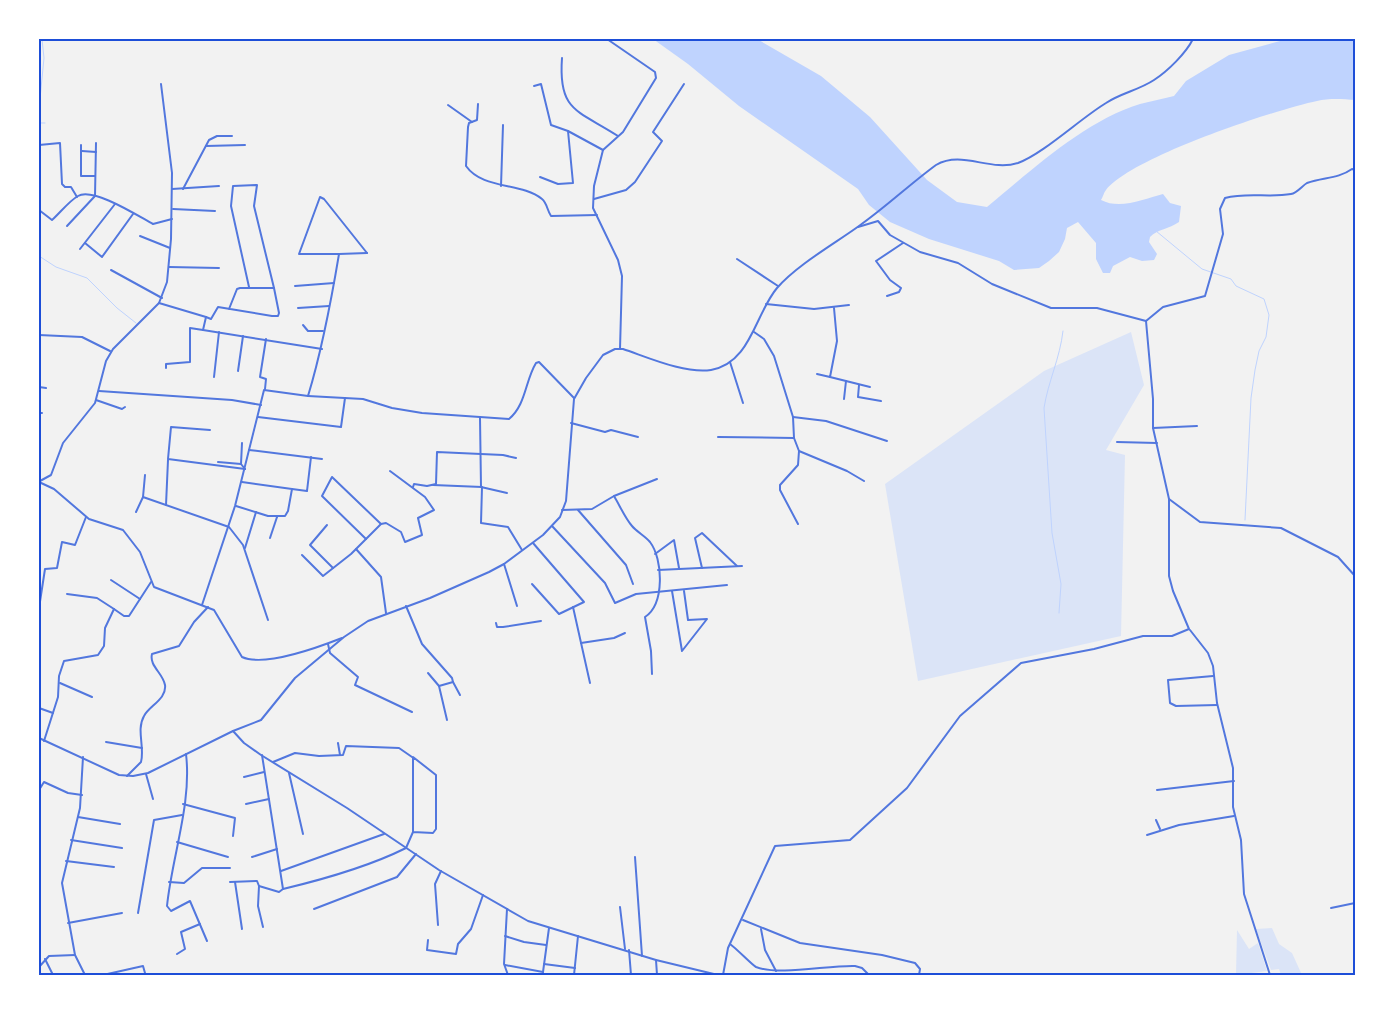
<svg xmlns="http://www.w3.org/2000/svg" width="1394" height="1014" viewBox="0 0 1394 1014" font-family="'Noto Serif',serif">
<rect width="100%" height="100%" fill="#f2f2f2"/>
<g fill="#dbe4f7">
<polygon points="1131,332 1144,385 1106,450 1125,455 1121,636 918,681 885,484 1044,371"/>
<polygon points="1272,928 1279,944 1292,953 1302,975 1281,975 1279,969 1271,970 1256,929"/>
<polygon points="1237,930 1249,949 1258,943 1267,971 1236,975"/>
</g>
<path fill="#bfd3fe" d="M653 39H757L821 76 870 117 927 180 957 202 987 207C1031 171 1084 121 1140 104 1151 101 1163 99 1174 96L1186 81 1229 55 1280 41 1355 39V100C1343 99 1329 98 1317 101 1274 110 1132 157 1106 190 1104 192 1103 197 1101 200 1120 210 1144 199 1163 194L1170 203 1181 206 1179 222C1169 229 1158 229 1150 237L1149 242 1157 254 1154 260 1142 261 1130 257 1113 266 1110 273H1103L1096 259V243L1078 222 1067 228 1065 239 1059 252 1049 261 1039 268 1014 270 999 261 929 239 890 222 869 205 858 189 739 106 688 64Z"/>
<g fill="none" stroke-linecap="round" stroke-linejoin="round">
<g stroke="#bfd3fe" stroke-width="1">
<polyline points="39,109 44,58 42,39"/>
<polyline points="39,123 45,123"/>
<polyline points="1156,231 1202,269 1231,279 1236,286 1264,299 1269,315 1266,337 1259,351 1255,370 1251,398 1245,520"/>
<polyline points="39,256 56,267 87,278 117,308 136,323"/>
<path d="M1059 613 1061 584 1052 533 1044 408C1048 382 1060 358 1063 331"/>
</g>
<g stroke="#5277de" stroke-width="2">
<polyline points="607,39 655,72 656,78 623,132 603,150 594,186 593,208 618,260 622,276 620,349"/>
<path d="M562 58C558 112 578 110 618 136"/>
<polyline points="534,86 541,84 551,125 568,131"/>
<path d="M478 104 477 120 469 123 468 127 466 166C483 190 521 182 542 199 547 203 547 210 551 216L597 215"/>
<polyline points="448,105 472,122"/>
<polyline points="39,145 60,143 62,184 65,187 71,187 77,197"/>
<polyline points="81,145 81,176 95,176"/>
<polyline points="206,146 245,145"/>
<polyline points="82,151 96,152"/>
<polyline points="39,170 40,188"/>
<polyline points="540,177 558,184 573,183 568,131 603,150"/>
<polyline points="501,186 503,125"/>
<polyline points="172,189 219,186"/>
<polyline points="183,189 209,140 217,136 232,136"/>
<polyline points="594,199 626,190 635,182 662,141 653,132 684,84"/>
<polyline points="173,209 215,211"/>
<path d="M39 210 52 220C60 213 69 201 78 196 93 187 138 216 153 224L172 219"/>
<polyline points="67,226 95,196 96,143"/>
<polyline points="140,236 170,248"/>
<polyline points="85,243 102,257 133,214"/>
<polyline points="80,249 115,204"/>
<polyline points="339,254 299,254 320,197 324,199 367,253"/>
<polyline points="737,259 778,286"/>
<polyline points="169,267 219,268"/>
<polyline points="111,270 162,298"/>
<polyline points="295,286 334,283"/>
<polyline points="249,287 231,206 233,186 257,185 254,206 274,288"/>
<polyline points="887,296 899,292 901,288 890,280 876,261 903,243"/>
<polyline points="159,303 206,317 203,330 322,349"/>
<polyline points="766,304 814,309 849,305"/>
<polyline points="298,308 329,306"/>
<polyline points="206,317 211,319 218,307 272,316 278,316 279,313 274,288 240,288 237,289 229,309"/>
<path d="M1146 321 1163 307 1205 296 1223 234 1220 209 1225 198C1247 192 1269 198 1291 194 1297 193 1302 186 1307 183 1323 177 1338 179 1352 169L1355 170"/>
<polyline points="303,325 308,331 323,331"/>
<polyline points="754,332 764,339 774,356 793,417 794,438 799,451 847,471 864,481"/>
<polyline points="39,335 82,337 110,351"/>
<polyline points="730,362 743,403"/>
<polyline points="166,368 166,364 190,362 190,328 203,330"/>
<polyline points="238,371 243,336"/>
<polyline points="817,374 830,377 837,341 834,308"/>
<polyline points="214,377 219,332"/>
<polyline points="830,377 870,387"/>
<polyline points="859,385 858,397 881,401"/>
<polyline points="39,387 46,388"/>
<polyline points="265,389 266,379 260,377 266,339"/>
<polyline points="99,391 232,400 261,405"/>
<path d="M308 396 363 399 392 408 422 413 509 419C526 405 525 381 536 363L539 362 574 398"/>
<polyline points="844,399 846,381"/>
<polyline points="96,400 122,409 125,407"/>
<polyline points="39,413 42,413"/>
<polyline points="258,417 341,427 345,398"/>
<polyline points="793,417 826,421 887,441"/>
<polyline points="480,418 481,487 507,493"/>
<polyline points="571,423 605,432 611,430 638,437"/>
<polyline points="1153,428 1197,426"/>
<polyline points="210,430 171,427 168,459 245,469"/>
<polyline points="718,437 794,438"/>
<polyline points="1117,442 1157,443"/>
<polyline points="249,450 322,459"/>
<polyline points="218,462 241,464 245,469"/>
<polyline points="241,464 242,443"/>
<polyline points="40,481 51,475 63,443 95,403 106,361 113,349 159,303 167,282 171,239 172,173 161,84"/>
<path d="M39 482 54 489 89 519 123 530 140 552 154 587 214 610 242 657C264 667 319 647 342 638"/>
<polyline points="433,485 482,487 481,523 508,527 522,550"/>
<polyline points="413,487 414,484 427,486 436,484 437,452 503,455 516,458"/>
<polyline points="292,489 307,491 311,457"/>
<path d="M614 496C620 506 625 518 632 526 637 532 645 536 650 542 663 559 665 604 645 617L651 651 652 674"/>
<polyline points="143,497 145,475"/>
<polyline points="166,505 168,460"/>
<polyline points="236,506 268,516 285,516 288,511 292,489 242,482"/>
<polyline points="562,510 592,509 614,496 657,479"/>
<polyline points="578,510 626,565 633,584"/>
<polyline points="136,512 143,497 229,527 243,545 268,620"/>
<polyline points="798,524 780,490 780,485 798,465 799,451"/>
<polyline points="327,525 310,545 333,568"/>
<polyline points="552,526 605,583 615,603 636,594 727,585"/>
<polyline points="270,538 277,517"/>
<polyline points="366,539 322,496 332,477 381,524"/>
<polyline points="245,548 256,512"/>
<polyline points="356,549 381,577 386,613"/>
<polyline points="655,554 674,540 679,568"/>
<polyline points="302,555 323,576 351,554 381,524 386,523 401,532 405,542 422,535 418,518 434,510 425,497 390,471"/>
<polyline points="504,564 517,606"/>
<polyline points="702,568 695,538 702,533 737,566"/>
<polyline points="658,570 742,566"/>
<polyline points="111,580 140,599"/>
<polyline points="532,584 559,614 584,602 533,543"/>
<polyline points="672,591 682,651 707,619 688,620 684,591"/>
<polyline points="67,594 97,598 114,609"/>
<path d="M202 605 235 506 264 390 308 396C322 350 331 302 339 254L367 253"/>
<polyline points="406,606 422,644 452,678 453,682"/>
<polyline points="573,607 590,683"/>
<polyline points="39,608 45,569 57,568 62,542 75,545 86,517"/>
<polyline points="496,623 497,627 503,627 541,621"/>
<polyline points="1190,630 1208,653 1213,666 1217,703 1233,768 1233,807 1241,840 1244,894 1270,975"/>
<polyline points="581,643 614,638 625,633"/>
<polyline points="328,644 330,653 358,677 355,685 412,712"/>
<polyline points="428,673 439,686 447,720"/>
<polyline points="1213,676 1168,680 1170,703 1176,706 1217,705"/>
<polyline points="60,683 92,697"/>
<polyline points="439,686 453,682 460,695"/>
<polyline points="39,708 53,713"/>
<polyline points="233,731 244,743 261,755 347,808 439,870 528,921 656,960 718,975"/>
<polyline points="44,741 58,697 59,676 64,661 98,655 104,646 105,628 114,609 124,616 129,616 151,582"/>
<polyline points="106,742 142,748"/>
<polyline points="338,743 340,755"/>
<path d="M186 754C192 804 172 856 167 906L171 911 190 901 207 941"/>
<path d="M262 755 283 889C325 879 368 867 406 848L413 832 433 833 436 829V775L413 757V832"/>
<polyline points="83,757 80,808 62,883 75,955 85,975"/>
<polyline points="273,762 295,753 319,756 343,755 346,746 399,748 412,757"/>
<polyline points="289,773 303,834"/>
<polyline points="146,774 153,799"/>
<path d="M127 776 141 762C145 747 136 730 144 716 149 706 167 699 165 685 163 673 149 666 152 654L179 646 194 622 208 607"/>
<polyline points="244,777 264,772"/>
<polyline points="39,790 44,782 68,793 82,795"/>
<polyline points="1157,790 1234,781"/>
<polyline points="183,804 235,818 233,836"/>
<polyline points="246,804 269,799"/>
<polyline points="78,817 120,824"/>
<polyline points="1156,820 1160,829"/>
<polyline points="1147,835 1179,825 1234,816"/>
<polyline points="71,840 122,848"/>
<polyline points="177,842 228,857"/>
<polyline points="252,857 277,849"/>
<polyline points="635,857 642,956"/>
<polyline points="66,861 114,867"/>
<polyline points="281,871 384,834"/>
<polyline points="169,882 184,883 202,868 230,868"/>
<polyline points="230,882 257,881 259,886 279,892 283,889"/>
<polyline points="235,882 242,929"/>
<polyline points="259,886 258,906 263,927"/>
<polyline points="620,907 625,949"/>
<polyline points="1331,908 1355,903"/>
<polyline points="314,909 397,877 416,854"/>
<polyline points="507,909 504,964 508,975"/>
<polyline points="138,913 154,820 182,815"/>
<polyline points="743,920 800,943 882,955 915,963 920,969 919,975"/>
<polyline points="68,923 122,913"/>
<polyline points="438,925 435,884 441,871"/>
<polyline points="761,929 765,950 776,971"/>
<polyline points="505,936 524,942 546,945"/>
<polyline points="428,940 427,950 456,954 458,944 471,929 483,895"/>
<path d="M730 944C737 949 752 965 756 967 780 976 828 965 855 966L862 968 869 975"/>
<polyline points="629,950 631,975"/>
<polyline points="177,954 185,949 181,932 200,924"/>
<polyline points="45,959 53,975"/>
<polyline points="656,960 657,975"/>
<polyline points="544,964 575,968"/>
<polyline points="505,965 543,972 542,975"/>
<polyline points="39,967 49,956 75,955"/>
<polyline points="543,972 549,928"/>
<polyline points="103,975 143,966 145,973"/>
<polyline points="574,975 578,936"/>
<polyline points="723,975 728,948 775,846 850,840 907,788 960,716 1021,663 1094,649 1143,636 1172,636 1189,629 1173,591 1169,576 1169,499"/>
</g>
<g stroke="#5277de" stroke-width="2">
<polyline points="858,227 878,221 890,235 920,252 958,263 992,284 1051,308 1097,308 1146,321 1153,399 1153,428 1169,499 1200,522 1281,528 1338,557 1355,576"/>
<path d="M39 738 119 775 133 776 148 773 233 731 261 720 295 678 344 637 368 621 430 598 489 572 504 564 543 535 560 517 566 501 574 399 586 378 603 355 615 349H623C647 357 685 374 711 370 751 363 755 314 777 288 797 265 834 244 859 226 886 207 910 184 936 165 962 150 990 172 1018 163 1043 154 1081 118 1106 103 1121 93 1139 90 1154 80 1168 71 1186 53 1193 39"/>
</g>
</g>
<rect width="1394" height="1014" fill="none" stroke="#ffffff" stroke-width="80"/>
<rect x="40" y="40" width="1314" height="934" fill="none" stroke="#1d4ed8" stroke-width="2"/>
</svg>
